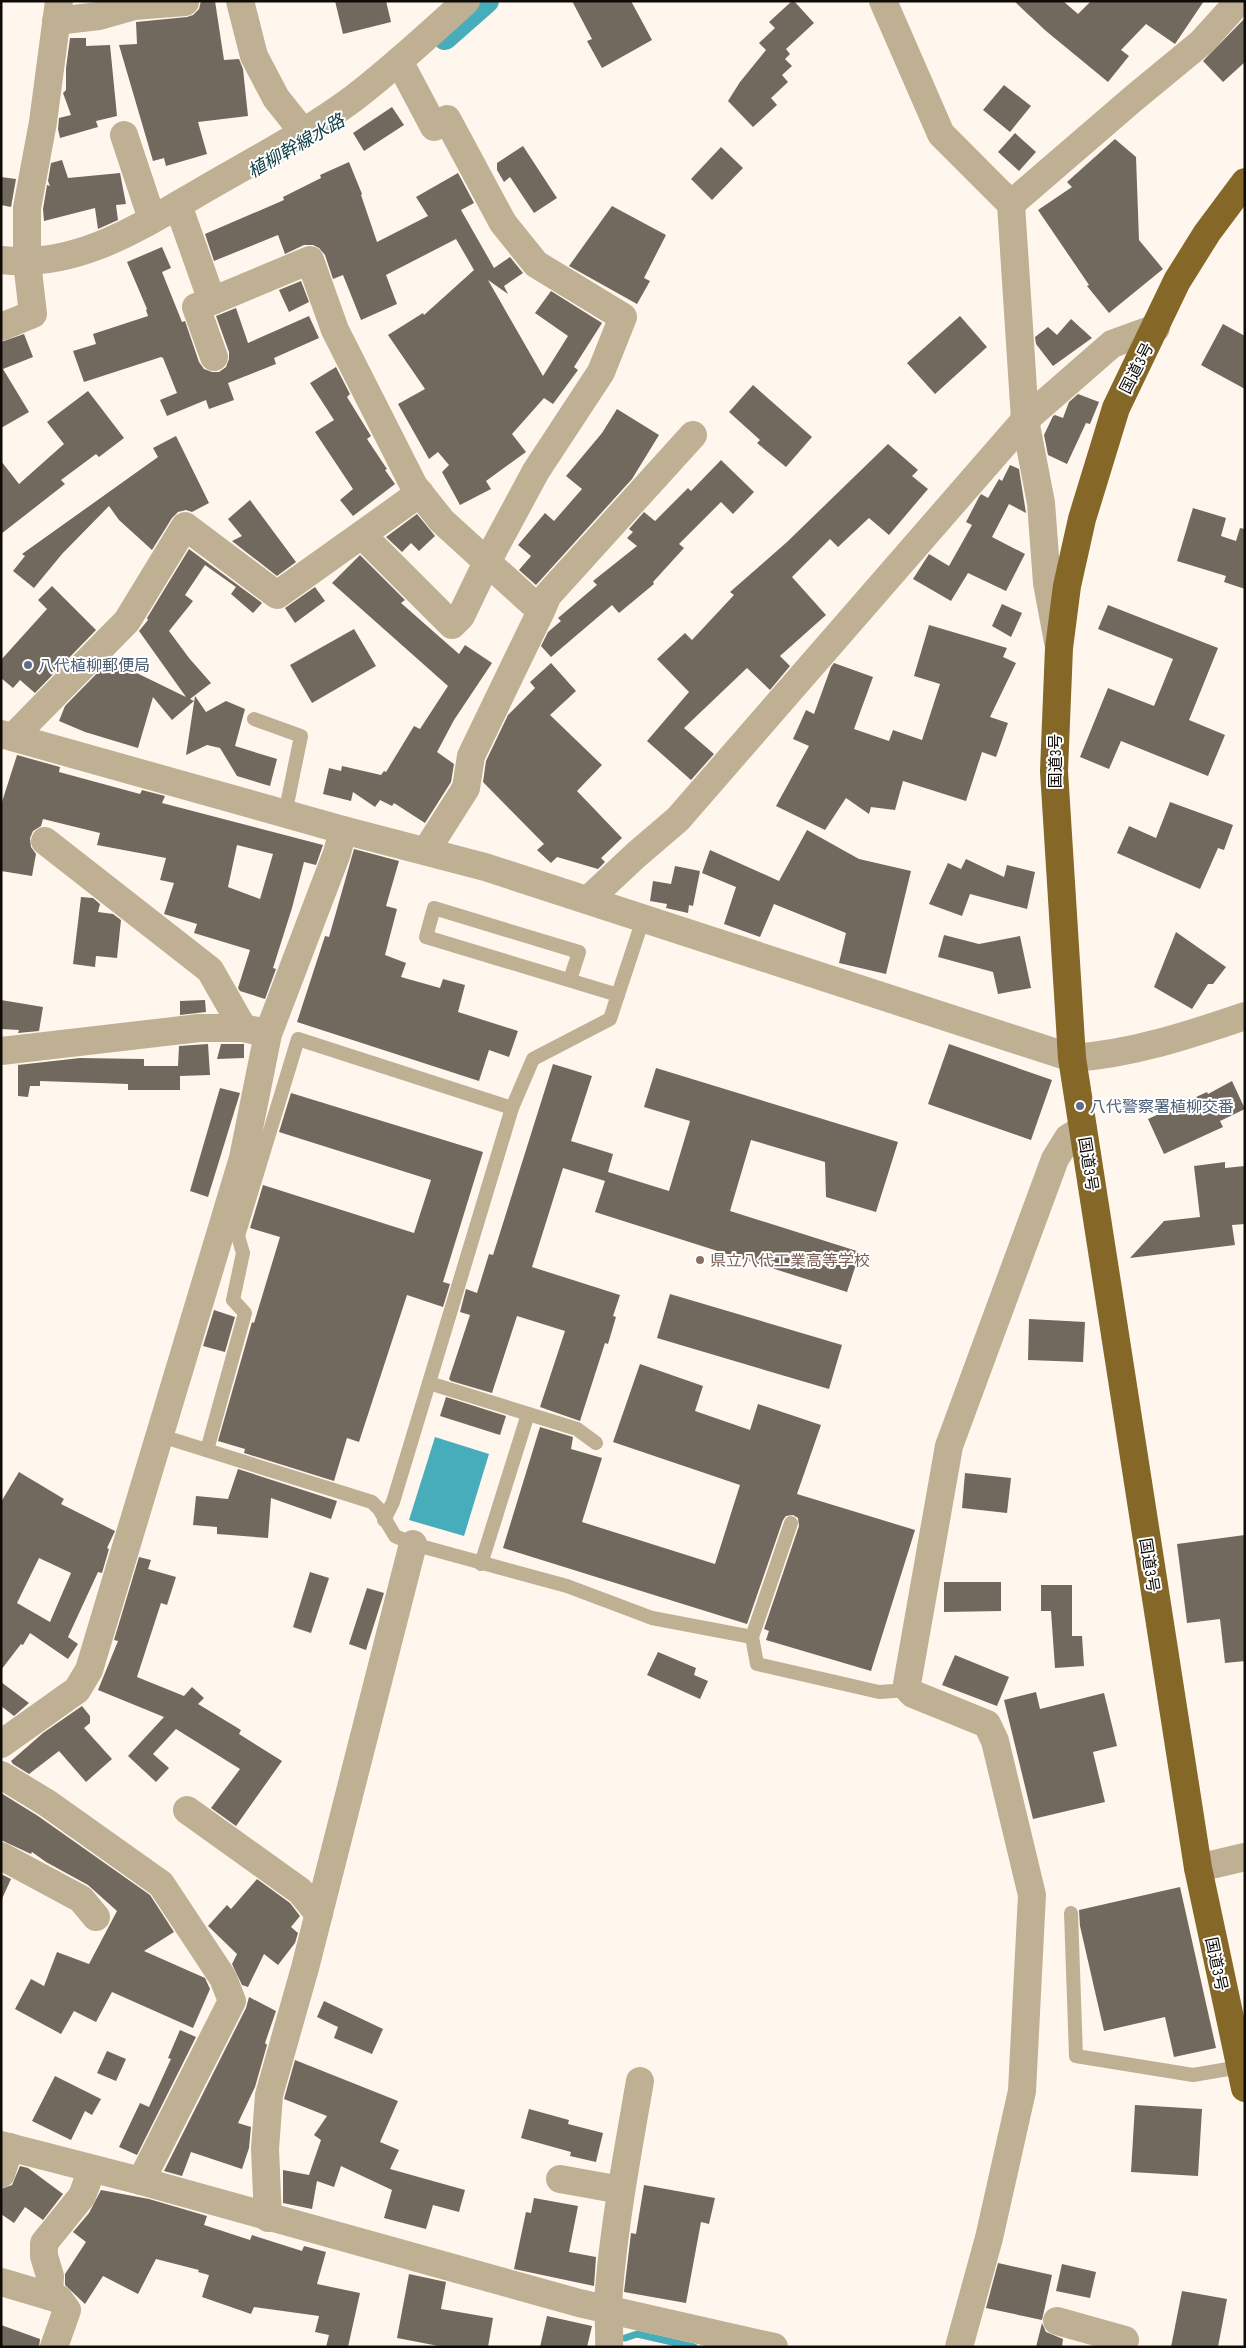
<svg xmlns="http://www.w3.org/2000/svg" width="1246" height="2348" viewBox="0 0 1246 2348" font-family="'Sofia Sans Condensed','Noto Sans JP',sans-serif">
<rect width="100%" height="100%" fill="#fff6ed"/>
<polygon fill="#48adbb" points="435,1437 489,1454 464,1536 409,1520"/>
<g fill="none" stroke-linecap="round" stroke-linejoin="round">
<polyline stroke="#48adbb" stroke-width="7" points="625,2338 637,2334 694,2347"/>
<polyline stroke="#48adbb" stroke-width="24" points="445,38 487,1"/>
</g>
<g fill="#72695e" fill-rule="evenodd">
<polygon points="201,1 215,1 224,60 239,59 243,69 248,116 198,122 207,154 166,166 164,158 153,161 119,45 137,44 136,22 187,17 193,15 199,9"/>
<polygon points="335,1 386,1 391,22 343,34"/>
<polygon points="572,1 631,1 652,40 602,68 587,41 592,39"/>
<polygon points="792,1 794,1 814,23 786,49 790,54 785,59 792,66 782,75 788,82 771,98 777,105 753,127 728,101 740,82 766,50 759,43 775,28 769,22"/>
<polygon points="1014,1 1063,1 1078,14 1091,1 1204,1 1175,44 1146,24 1121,50 1129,56 1108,82 1046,31"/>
<polygon points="1245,18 1245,62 1223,82 1203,61"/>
<polygon points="70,38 86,38 86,46 110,45 117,116 96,121 98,127 60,138 58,129 59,118 71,115 63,93 66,90 66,68"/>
<polygon points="1004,85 1031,106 1010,132 983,110"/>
<polygon points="392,107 404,125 364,151 353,133"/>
<polygon points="1015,133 1036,152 1019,171 998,152"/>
<polygon points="1115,139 1136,157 1139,240 1163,269 1109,313 1087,286 1089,285 1038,210 1072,187 1067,182"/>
<polygon points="523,146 557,198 534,213 510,177 504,182 497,170 497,163"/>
<polygon points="721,147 743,168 712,200 691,179"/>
<polygon points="62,160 68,178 120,173 126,204 116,205 118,220 98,229 95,208 44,221 43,209 47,185 50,186 48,181 51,163"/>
<polygon points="349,162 362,194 361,195 377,242 428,216 416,197 458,173 474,203 461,210 494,268 510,257 523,273 504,286 508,294 488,280 543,376 568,336 535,313 551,291 602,323 574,367 578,370 553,404 544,398 512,434 526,452 486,481 491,489 460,505 442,472 449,465 438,452 429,459 398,404 425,389 388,335 423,313 424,315 474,270 456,239 386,275 397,304 361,320 343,275 333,279 325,255 319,248 313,245 304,245 285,254 278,235 214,261 205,234 284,200 283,197 321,178 320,175"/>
<polygon points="1,177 16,179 11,207 1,205"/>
<polygon points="612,206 666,235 644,278 650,281 637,304 569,266"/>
<polygon points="162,247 171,268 162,272 182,322 185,321 199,362 204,369 212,372 219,372 226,367 229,359 229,352 216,316 236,308 248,343 309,316 319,338 274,358 276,364 228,383 234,400 209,409 206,400 167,416 160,400 177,393 163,358 161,357 84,382 73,351 96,344 93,334 148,316 146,310 147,309 127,262"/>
<polygon points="301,281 309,302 289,312 279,290"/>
<polygon points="960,316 987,347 935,394 907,363"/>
<polygon points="1071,319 1092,338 1053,366 1036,344 1035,337 1048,327 1057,335"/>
<polygon points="1223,324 1245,336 1245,389 1201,365"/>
<polygon points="24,334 33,357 3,369 29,412 1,428 1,342"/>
<polygon points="336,367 350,394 347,397 371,436 367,439 387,469 385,470 395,484 353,516 340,500 353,489 315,432 334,420 310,383"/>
<polygon points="753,385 812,437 786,467 757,443 760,440 729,412"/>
<polygon points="88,391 124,438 99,457 96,454 61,480 65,484 1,534 1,461 19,484 64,444 47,422"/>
<polygon points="1078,394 1099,402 1090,424 1086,423 1067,464 1048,455 1044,435 1053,416 1055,415 1063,418 1069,402"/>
<polygon points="617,409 659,435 632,479 536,585 519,570 531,556 518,545 545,513 554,521 582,489 566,476 602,433"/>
<polygon points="176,436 209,503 192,512 186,510 178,512 172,518 152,550 119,520 109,506 62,554 34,588 13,571 25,556 22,554 158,457 153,448"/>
<polygon points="888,444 918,470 912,476 928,489 889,535 869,518 838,547 830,539 792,577 826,615 780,656 790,666 770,690 747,668 684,728 714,754 691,780 647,741 689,692 657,659 685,633 692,640 734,595 730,592 787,542"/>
<polygon points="721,460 754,492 733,514 721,502 679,544 684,548 653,582 654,584 619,613 612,605 551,657 541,646 548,632 561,621 558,618 597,585 593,581 637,546 627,538 633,532 629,529 644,512 655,521 688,488 691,491"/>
<polygon points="1010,465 1019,469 1026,513 1009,504 992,537 1025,554 1006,591 968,573 951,601 913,579 929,554 949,566 972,525 966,522 979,497 981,494 988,498 999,479 1002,481"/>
<polygon points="250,500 296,562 277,576 232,541 242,536 228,519"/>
<polygon points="1193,508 1226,518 1221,536 1236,541 1240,528 1245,529 1245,589 1224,582 1226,576 1177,561"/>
<polygon points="417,514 435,536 419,551 411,543 402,552 386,537"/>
<polygon points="189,549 262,603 253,613 231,594 236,587 205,565 185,595 193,601 169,631 189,658 211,683 190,699 194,701 172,720 153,697 138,748 85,732 59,721 65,706 110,660 186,697 139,631 148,620 147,618"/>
<polygon points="360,555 405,600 401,603 459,654 465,645 492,663 454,720 437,752 454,764 451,782 425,823 394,803 392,806 380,800 375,807 353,792 351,801 323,794 329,768 341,771 342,766 381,775 384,771 386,772 414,726 420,729 448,686 332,583"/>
<polygon points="52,586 96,630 35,693 20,680 13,688 1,678 1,660 47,609 38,600"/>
<polygon points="315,587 325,601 295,623 285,608"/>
<polygon points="1002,604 1022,613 1011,637 992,626"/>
<polygon points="1108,605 1218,648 1189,720 1225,735 1208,776 1121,741 1109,769 1080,757 1108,688 1154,706 1173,659 1098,629"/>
<polygon points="929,625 1007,648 1003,657 1016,663 990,717 1008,723 996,757 982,752 966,801 903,781 895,810 871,807 869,814 846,798 825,830 776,806 809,746 793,739 806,710 814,714 831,667 834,663 873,677 854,729 889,741 893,730 922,740 940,684 914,676"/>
<polygon points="354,629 376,666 312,703 290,665"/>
<polygon points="551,663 576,691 550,715 602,765 577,791 622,838 601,858 605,862 598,869 557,857 551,863 537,850 544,844 483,782 486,761 508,715 535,688 530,682"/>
<polygon points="195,696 206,712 226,701 245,709 235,746 277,759 270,786 237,776 220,748 207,745 186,755"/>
<path d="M17 755 60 767 59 772 140 794 142 790 165 796 162 803 323 845 316 865 304 862 292 908 273 968 276 969 265 999 240 991 238 988 250 950 194 933 197 924 164 914 174 883 160 880 166 858 97 845 100 833 43 819 41 826 33 831 30 838 31 847 36 854 32 876 1 871V805ZM237 845 273 854 260 899 228 887Z"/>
<polygon points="1170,802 1233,825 1224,850 1218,848 1200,889 1117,853 1129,826 1156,838"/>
<polygon points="807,830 859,859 911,871 886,974 839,963 846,933 774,904 760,937 724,924 736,887 702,873 710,850 779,881"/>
<polygon points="354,849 399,861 386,906 397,909 385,955 406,963 401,977 440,988 443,979 465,985 458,1012 518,1031 509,1057 489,1050 479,1081 297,1022 325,936 329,937"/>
<polygon points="966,859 1004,877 1007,865 1035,872 1027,909 970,894 962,916 929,904 948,863 961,869"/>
<polygon points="675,866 700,871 693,906 689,905 688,913 666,908 667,904 650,901 653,881 671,884"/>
<polygon points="81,897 93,898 100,904 98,912 113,914 121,920 117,958 96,956 95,967 73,964"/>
<polygon points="1176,932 1226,967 1213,984 1208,984 1192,1009 1154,987"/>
<polygon points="944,935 979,944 1020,936 1031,988 998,994 993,972 938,957"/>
<polygon points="1,1000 43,1007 39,1031 18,1033 19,1030 1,1029"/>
<polygon points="205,1000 206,1012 180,1015 180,1001"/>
<polygon points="208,1044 210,1075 180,1076 180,1090 128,1090 128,1084 40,1081 40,1086 30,1086 28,1097 18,1096 18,1065 80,1058 144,1059 144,1066 178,1066 179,1046"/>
<polygon points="221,1044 244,1044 244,1058 217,1059"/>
<polygon points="949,1044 1052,1080 1031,1140 928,1104"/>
<polygon points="553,1064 592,1076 571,1141 613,1154 608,1172 669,1191 690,1121 644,1107 656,1068 898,1142 876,1212 826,1197 825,1162 751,1140 730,1211 860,1252 847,1292 595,1212 605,1181 563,1168 532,1267 620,1295 613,1316 616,1317 608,1344 605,1343 580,1421 540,1407 565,1331 517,1316 492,1393 451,1381 449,1379 470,1315 460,1312 466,1289 477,1293 489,1254 493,1255"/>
<polygon points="1232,1081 1245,1109 1220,1121 1223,1127 1164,1154 1148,1119 1207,1092 1208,1094"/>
<polygon points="220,1088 240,1093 208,1197 190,1191"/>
<polygon points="291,1093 483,1152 443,1282 450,1284 443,1307 407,1295 359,1442 347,1438 334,1481 244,1453 245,1449 218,1441 252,1322 254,1323 280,1237 250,1228 263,1185 414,1233 431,1180 279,1132"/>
<polygon points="1225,1162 1225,1168 1245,1166 1245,1224 1232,1225 1235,1245 1130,1258 1164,1221 1200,1217 1194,1166"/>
<polygon points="670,1294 842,1345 829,1389 657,1338"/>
<polygon points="214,1310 235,1317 225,1352 203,1346"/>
<polygon points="1029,1319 1085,1322 1083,1362 1028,1360"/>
<polygon points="640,1364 703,1386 695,1411 750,1430 758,1404 821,1425 797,1494 915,1530 871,1671 766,1640 769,1631 764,1629 799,1526 798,1518 793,1515 786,1516 783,1520 747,1624 503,1548 540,1427 573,1437 571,1449 602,1458 582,1522 715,1564 740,1485 613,1442"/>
<polygon points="446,1397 506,1416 500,1435 440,1416"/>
<polygon points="238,1469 337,1501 331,1519 271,1498 268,1538 217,1534 217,1527 193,1525 196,1496 228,1499"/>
<path d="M19 1472 64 1499 61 1504 115 1531 107 1548 109 1549 102 1573 98 1572 68 1637 78 1644 68 1659 30 1633 23 1645 21 1644 1 1670V1502ZM39 1558 71 1573 50 1622 17 1603Z"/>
<polygon points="965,1473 1011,1478 1007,1513 962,1508"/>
<polygon points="1245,1535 1245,1661 1225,1663 1220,1619 1187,1623 1177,1544"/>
<polygon points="139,1557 151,1560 148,1569 176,1577 167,1605 161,1603 137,1677 184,1696 192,1687 204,1698 198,1704 241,1730 239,1734 282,1761 236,1826 211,1808 240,1769 176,1729 153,1754 169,1768 156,1782 128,1756 164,1717 98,1690 118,1641 114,1640"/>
<polygon points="310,1572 329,1578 311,1633 293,1627"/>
<polygon points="944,1582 1001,1582 1001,1611 944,1612"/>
<polygon points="1041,1585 1072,1585 1072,1636 1082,1636 1084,1666 1055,1668 1051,1611 1041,1611"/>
<polygon points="367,1588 384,1593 366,1650 349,1644"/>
<polygon points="658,1652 696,1668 694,1675 708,1681 700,1699 647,1675"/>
<polygon points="955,1655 1009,1677 997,1706 942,1685"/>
<polygon points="1,1682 29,1703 14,1716 1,1706"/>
<polygon points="1036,1692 1040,1709 1104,1693 1117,1746 1093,1752 1105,1802 1033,1819 1004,1700"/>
<polygon points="82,1706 90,1716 90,1723 84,1728 112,1759 86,1782 59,1751 29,1774 13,1764 11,1761 43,1733"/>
<polygon points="1,1793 38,1816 150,1895 174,1932 144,1951 205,1978 210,1989 193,2028 112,1992 96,2022 74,2011 61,2034 15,2009 31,1979 44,1986 57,1952 89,1964 117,1911 88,1885 46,1862 32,1852 31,1854 1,1840"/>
<polygon points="1,1874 11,1879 1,1901"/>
<polygon points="257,1879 290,1903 300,1916 291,1927 298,1933 295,1943 278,1965 264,1954 248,1987 242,1985 232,1964 237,1954 208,1926 227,1905 231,1909"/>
<polygon points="1180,1887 1216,2048 1174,2057 1165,2017 1104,2031 1080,1926 1079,1910"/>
<polygon points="249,1997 276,2011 265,2043 267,2045 255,2087 238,2123 251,2127 249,2148 242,2169 191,2152 182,2176 164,2171 246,2008"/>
<polygon points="324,2001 383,2029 372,2054 334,2038 338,2027 317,2017"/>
<polygon points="180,2030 196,2037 137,2155 119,2147 140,2103 149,2107 171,2059 168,2058"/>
<polygon points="107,2051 126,2059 116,2081 97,2073"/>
<polygon points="295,2060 398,2101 380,2142 399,2150 390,2169 465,2190 459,2212 433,2205 426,2229 384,2218 392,2190 341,2166 334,2187 317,2181 312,2209 283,2203 283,2170 309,2175 321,2140 314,2135 327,2116 284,2099"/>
<polygon points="55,2076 101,2099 92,2115 85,2111 71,2140 32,2121"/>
<polygon points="1135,2105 1202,2109 1198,2176 1131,2172"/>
<polygon points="529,2109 569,2120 568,2124 603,2133 596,2162 570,2156 571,2152 521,2138"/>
<polygon points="20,2166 28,2168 63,2194 43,2220 25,2207 14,2223 1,2214 1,2189 12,2185"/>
<polygon points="644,2185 715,2198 709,2224 701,2222 686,2303 624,2292 631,2233 636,2234"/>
<polygon points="101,2190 149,2199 207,2216 204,2225 250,2240 252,2235 302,2251 304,2246 326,2252 317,2284 360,2293 348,2347 326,2347 329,2335 315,2332 319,2316 254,2307 251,2314 202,2297 209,2275 198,2272 199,2270 156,2259 138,2294 103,2276 85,2304 65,2285 65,2274 86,2242 73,2232 89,2213"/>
<polygon points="534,2198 578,2206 569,2252 596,2257 594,2286 514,2269 526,2212 531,2213"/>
<polygon points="998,2263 1052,2275 1042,2320 986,2308"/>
<polygon points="1062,2264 1096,2272 1090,2298 1056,2291"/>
<polygon points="409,2274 446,2282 441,2309 493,2318 488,2347 444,2347 397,2338"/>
<polygon points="1182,2291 1227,2299 1218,2347 1171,2347"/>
<polygon points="547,2316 592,2326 587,2347 540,2347"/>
<polygon points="1042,2323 1046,2332 1063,2339 1062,2347 1036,2347"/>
<polygon points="1,2325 40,2339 39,2347 1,2347"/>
</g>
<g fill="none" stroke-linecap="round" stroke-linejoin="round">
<g stroke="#bfaf93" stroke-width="14">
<polyline points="254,719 301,736 285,814"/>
<polyline points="570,980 579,952 434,908 426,937 618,995"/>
<polyline points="429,1383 577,1429 596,1443"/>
<polyline points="174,1440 372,1502 379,1509 395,1536 413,1544 567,1586 652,1618 752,1637"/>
<polyline points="207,1450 245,1313 233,1300 243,1253 238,1236 298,1039 512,1108 533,1059 610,1019 643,919"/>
<polyline points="384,1520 393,1502 512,1108"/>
<polyline points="791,1523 752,1637 757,1664 879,1692 909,1690"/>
<polyline points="481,1564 528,1414"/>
<polyline points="1071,1913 1076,2056 1193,2075 1240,2067"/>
</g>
<g stroke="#bfaf93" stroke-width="28">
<polyline points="240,1 254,56 276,98 303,132"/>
<polyline points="883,1 941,134 1011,204 1025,420 1041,503 1047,583 1058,642"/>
<polyline points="56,21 99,16 134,6 185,2"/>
<polyline points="124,135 152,219"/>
<polyline points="1011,204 1134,98 1202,42 1239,1"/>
<polyline points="178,205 212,301 310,260 335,330 414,486 442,521 541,611 471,756 466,788 426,851"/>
<path d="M1 260C78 269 141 226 205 189 255 160 307 133 354 98 393 68 430 34 466 1"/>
<polyline points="212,301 196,307 214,357"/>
<polyline points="1,327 33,314 27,262 27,208 43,122 59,1"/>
<polyline points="362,535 452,625 461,616 487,562 536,471 601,372 623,317 536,264 503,223 447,119 434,127 399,61"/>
<polyline points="541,611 548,595 693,435"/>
<polyline points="13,737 127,621 185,526 277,595 420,493"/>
<polyline points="45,841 210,970 243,1028"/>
<polyline points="589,899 636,855 678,819 1025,420 1112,344 1156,328"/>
<polyline points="1,1051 199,1028 243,1028 257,1031"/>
<polyline points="1,1744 77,1690 89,1670 243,1158 268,1034 337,853 343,830"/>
<polyline points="1,1775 47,1803 161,1884 223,1978 232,2001 141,2181"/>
<polyline points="187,1810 300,1891 319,1914"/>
<polyline points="1,1856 81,1899 96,1917"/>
<polyline points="1198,1868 1245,1857"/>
<polyline points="1,2145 141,2181 579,2303 774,2347"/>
<polyline points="1,2174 10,2147"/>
<polyline points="560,2179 621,2190"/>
<polyline points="268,2218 265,2149 269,2095 305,1968 413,1544"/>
<polyline points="1,2282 59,2299 67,2310 54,2347"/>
<polyline points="49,2296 50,2276 44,2256 44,2243 82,2196 92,2169"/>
<polyline points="1057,2321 1125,2340"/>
<path d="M609 2347C610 2327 607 2309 609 2289 615 2219 628 2150 640 2081"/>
<polyline points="959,2347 989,2238 1022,2091 1032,1895 995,1741 987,1724 913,1694 909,1690 907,1684 949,1446 1055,1159 1068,1138 1083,1129"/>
</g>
<path stroke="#bfaf93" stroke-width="28" d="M1 734 343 830 485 867 1072 1058C1132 1054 1189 1035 1245 1016"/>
<polyline stroke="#856727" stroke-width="28" points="1245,182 1207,233 1177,281 1116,408 1082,519 1067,586 1059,648 1054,771 1072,1058 1198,1868 1245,2088"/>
</g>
<g fill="#5c6f8a" stroke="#fff" stroke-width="2">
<circle cx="28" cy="665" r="5"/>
<circle cx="1080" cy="1106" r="5"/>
</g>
<circle fill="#8d6e63" stroke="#fff" stroke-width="2" cx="700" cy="1260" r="5"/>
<g text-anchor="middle" stroke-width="4" stroke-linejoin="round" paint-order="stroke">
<g font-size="16" fill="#0f0c08" stroke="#fff">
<text transform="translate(1136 368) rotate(-63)" y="6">国道3号</text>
<text transform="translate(1055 761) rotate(-90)" y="6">国道3号</text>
<text transform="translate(1089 1164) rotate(81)" y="6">国道3号</text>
<text transform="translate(1150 1565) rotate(81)" y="6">国道3号</text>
<text transform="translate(1217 1964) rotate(78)" y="6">国道3号</text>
</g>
<g font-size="16" fill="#4e5e75" stroke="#fff" text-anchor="start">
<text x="38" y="671">八代植柳郵便局</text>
<text x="1090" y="1112">八代警察署植柳交番</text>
</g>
<g font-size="16" fill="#785e54" stroke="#fff" text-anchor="start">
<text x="710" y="1266">県立八代工業高等学校</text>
</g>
<g font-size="18" font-style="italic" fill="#124047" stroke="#fff">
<text transform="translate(296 146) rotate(-30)" y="6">植柳幹線水路</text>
</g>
</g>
<rect width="1246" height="2348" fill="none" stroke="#0f0c08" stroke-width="5"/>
</svg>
